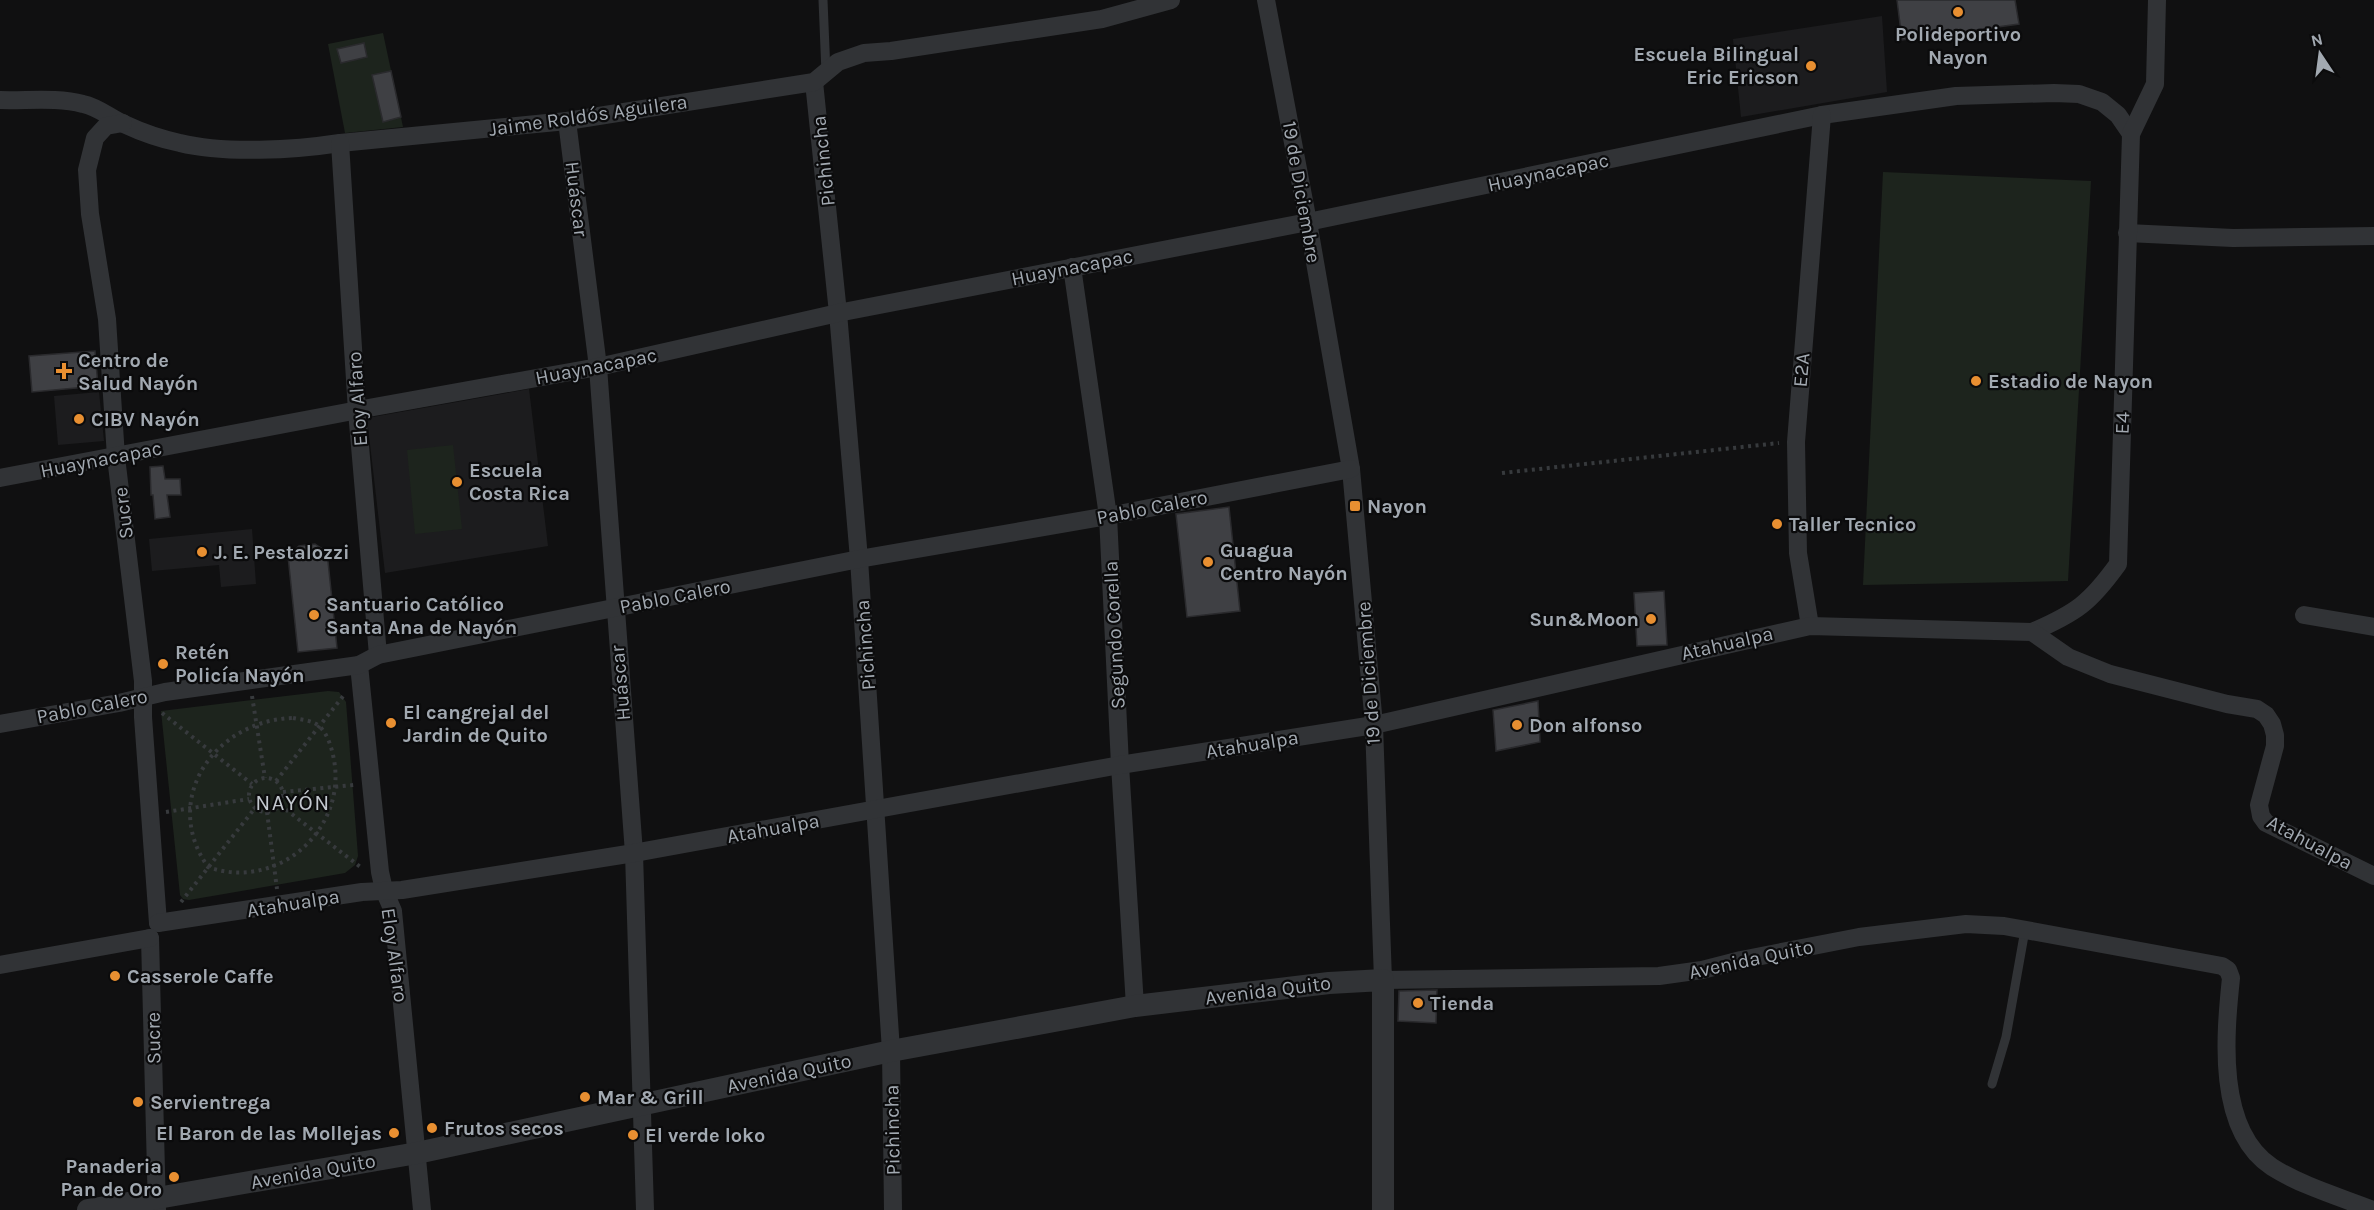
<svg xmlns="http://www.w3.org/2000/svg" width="2374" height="1210" viewBox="0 0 2374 1210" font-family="Karla,sans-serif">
<rect width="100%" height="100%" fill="#101011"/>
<g fill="#1c1c1e">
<polygon points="1882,16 1887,92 1741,117 1733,39"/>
<polygon points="529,389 548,546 385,573 367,418"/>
<polygon points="99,392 104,441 58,445 54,396"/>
<polygon points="252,529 256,584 221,587 219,565 152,571 149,539"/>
</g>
<g fill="#1d241d">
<polygon points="383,33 403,127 345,133 328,44"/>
<polygon points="1883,172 2091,181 2068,581 1863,585"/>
<polygon points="453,445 462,529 415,534 407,450"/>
<polygon points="328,691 339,692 346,702 358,856 355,865 345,873 189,900 183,899 180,895 161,711"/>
</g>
<g fill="#3f4044" stroke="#2a2a2d" stroke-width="1.5">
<polygon points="1897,0 2015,0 2019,24 1902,40"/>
<polygon points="364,43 367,57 341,63 337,49"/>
<polygon points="391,71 401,117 383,122 372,75"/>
<polygon points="95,351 98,386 32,392 29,356"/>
<polygon points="163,466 165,479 180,479 181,495 167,495 170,517 155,519 153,495 151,495 150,467"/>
<polygon points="1229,507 1240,611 1187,617 1176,514"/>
<polygon points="315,544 327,552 337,648 298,652 288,556 299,546"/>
<polygon points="1664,591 1667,645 1637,646 1634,593"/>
<polygon points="1538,701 1540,742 1496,751 1493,710"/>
<polygon points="1437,990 1436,1023 1398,1021 1399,991"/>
</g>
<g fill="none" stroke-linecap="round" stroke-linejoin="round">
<g stroke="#373a3d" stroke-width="4" stroke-dasharray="3 4.5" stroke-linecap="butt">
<polyline points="1502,473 1779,443"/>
<polyline points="252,696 265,778"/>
<polyline points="162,713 252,784"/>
<path d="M293 718C302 720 312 720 319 726 327 733 331 746 333 755 350 828 278 892 208 867 160 799 215 720 293 718Z"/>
<circle cx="266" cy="795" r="17"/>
<polyline points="276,781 344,695"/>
<polyline points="283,792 354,785"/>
<polyline points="280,805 363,869"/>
<polyline points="166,812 249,799"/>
<polyline points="267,812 277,889"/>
<polyline points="181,902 255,808"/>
</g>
<g stroke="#313336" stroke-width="9">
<polyline points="823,0 826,73"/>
<polyline points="1992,1084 2006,1037 2025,930"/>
</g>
<g stroke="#313336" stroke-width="18">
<path d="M1266 0 1308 222 1351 469 1374 725 1383 980 1659 976 1702 970 1741 960 1859 937 1966 924 2004 926 2222 966 2228 970 2231 978C2225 1035 2216 1130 2272 1167 2302 1186 2340 1197 2373 1210"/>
<polyline points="814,82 838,313 859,559 891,1051 893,1210"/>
<path d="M0 100C26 101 57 97 83 104 98 107 109 117 124 124 141 132 161 139 180 143 224 154 295 150 340 143L567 121 814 82 838 62 864 53 891 51 1102 19 1171 0"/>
<polyline points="567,121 598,367 634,853 645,1210"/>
<polyline points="123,123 106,126 95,138 87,170 90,214 107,319 116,457 143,681 143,717 158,923"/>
<polyline points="340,143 357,411 378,655"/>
<polyline points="2127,233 2233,238 2374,236"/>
<polyline points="1072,267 1108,516 1120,765 1135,1006"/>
<polyline points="0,478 374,407 598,367 838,313 1308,222 1822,115 1956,96 2054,93 2079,94 2102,102 2118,115 2131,134"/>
<polyline points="2304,615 2374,627"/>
<polyline points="1810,626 1798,553 1796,442 1822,115"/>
<path d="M2032 632C2076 613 2090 603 2118 564L2131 134 2155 84 2157 0"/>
<polyline points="359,665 380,872 384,890 393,911 422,1210"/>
<polyline points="0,724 119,703 165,692 359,665 378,655 859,559 1108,516 1351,469"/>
<polyline points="158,923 362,892 402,890 634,853 1120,765 1374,725 1810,626 2032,632 2068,657 2110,674 2227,704 2257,709 2266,715 2272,724 2275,735 2275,746 2259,805 2261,816 2266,823 2374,876"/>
<polyline points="150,938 157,1210"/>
<polyline points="0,965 150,938"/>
</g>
<polyline stroke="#313336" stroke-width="22" points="88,1210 417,1153 891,1051 1135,1006 1329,983 1383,980 1383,1210"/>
</g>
<g fill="#e88f31" stroke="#0b0b0c" stroke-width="2">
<circle cx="1958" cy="12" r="6"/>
<circle cx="1811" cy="66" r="6"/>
<path d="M61 362h6v6h6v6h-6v6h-6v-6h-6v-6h6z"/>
<circle cx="1976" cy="381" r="6"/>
<circle cx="79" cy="419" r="6"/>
<circle cx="457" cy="482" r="6"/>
<rect x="1349" y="500" width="12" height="12" rx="3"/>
<circle cx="1777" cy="524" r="6"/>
<circle cx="202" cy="552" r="6"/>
<circle cx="1208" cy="562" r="6"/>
<circle cx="314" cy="615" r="6"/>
<circle cx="1651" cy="619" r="6"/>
<circle cx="163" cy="664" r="6"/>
<circle cx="391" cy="723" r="6"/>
<circle cx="1517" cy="725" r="6"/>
<circle cx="115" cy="976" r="6"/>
<circle cx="1418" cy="1003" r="6"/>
<circle cx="585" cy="1097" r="6"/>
<circle cx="138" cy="1102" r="6"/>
<circle cx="432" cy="1128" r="6"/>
<circle cx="394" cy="1133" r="6"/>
<circle cx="633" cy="1135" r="6"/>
<circle cx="174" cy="1177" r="6"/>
</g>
<g text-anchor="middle" stroke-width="4.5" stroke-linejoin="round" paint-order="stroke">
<g font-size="20" font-weight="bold" fill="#a2a9b1" stroke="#0b0b0c" text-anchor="start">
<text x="1958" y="41" text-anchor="middle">Polideportivo<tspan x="1958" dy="23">Nayon</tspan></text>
<text x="1799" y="61" text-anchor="end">Escuela Bilingual<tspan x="1799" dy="23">Eric Ericson</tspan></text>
<text x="78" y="367">Centro de<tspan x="78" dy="23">Salud Nayón</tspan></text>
<text x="1988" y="388">Estadio de Nayon</text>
<text x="91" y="426">CIBV Nayón</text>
<text x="469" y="477">Escuela<tspan x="469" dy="23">Costa Rica</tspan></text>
<text x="1367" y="513">Nayon</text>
<text x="1789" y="531">Taller Tecnico</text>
<text x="1220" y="557">Guagua<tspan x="1220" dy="23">Centro Nayón</tspan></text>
<text x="214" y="559">J. E. Pestalozzi</text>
<text x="326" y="611">Santuario Católico<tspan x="326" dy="23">Santa Ana de Nayón</tspan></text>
<text x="1639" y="626" text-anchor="end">Sun&amp;Moon</text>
<text x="175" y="659">Retén<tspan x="175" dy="23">Policía Nayón</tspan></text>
<text x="403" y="719">El cangrejal del<tspan x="403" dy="23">Jardin de Quito</tspan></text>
<text x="1529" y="732">Don alfonso</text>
<text x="127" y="983">Casserole Caffe</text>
<text x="1430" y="1010">Tienda</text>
<text x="597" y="1104">Mar &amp; Grill</text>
<text x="150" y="1109">Servientrega</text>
<text x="444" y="1135">Frutos secos</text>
<text x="382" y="1140" text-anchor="end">El Baron de las Mollejas</text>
<text x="645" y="1142">El verde loko</text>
<text x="162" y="1173" text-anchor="end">Panaderia<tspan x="162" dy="23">Pan de Oro</tspan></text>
</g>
<g font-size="20" fill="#a2a9b1" stroke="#0b0b0c">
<text transform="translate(588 115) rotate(-8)" y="7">Jaime Roldós Aguilera</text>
<text transform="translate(823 161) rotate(-96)" y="7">Pichincha</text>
<text transform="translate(1548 172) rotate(-12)" y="7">Huaynacapac</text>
<text transform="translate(1302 192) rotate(80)" y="7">19 de Diciembre</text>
<text transform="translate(577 199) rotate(83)" y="7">Huáscar</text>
<text transform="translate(1072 267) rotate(-11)" y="7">Huaynacapac</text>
<text transform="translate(596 366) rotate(-11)" y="7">Huaynacapac</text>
<text transform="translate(1801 370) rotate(-85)" y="7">E2A</text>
<text transform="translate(357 399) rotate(-94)" y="7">Eloy Alfaro</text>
<text transform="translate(2122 423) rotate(-88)" y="7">E4</text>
<text transform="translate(101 459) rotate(-11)" y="7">Huaynacapac</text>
<text transform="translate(1152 507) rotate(-11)" y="7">Pablo Calero</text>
<text transform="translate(123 513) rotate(-97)" y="7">Sucre</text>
<text transform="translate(675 596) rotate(-11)" y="7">Pablo Calero</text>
<text transform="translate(1114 635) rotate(-93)" y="7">Segundo Corella</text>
<text transform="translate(1727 643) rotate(-13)" y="7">Atahualpa</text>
<text transform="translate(865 645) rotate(-94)" y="7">Pichincha</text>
<text transform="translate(1368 673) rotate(-94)" y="7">19 de Diciembre</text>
<text transform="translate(620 683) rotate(-95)" y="7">Huáscar</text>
<text transform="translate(92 706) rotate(-11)" y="7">Pablo Calero</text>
<text transform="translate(1252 744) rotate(-9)" y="7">Atahualpa</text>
<text transform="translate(773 828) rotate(-10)" y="7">Atahualpa</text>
<text transform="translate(2310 842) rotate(28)" y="7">Atahualpa</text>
<text transform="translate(293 903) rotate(-9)" y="7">Atahualpa</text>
<text transform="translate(395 955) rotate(82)" y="7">Eloy Alfaro</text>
<text transform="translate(1751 959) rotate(-12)" y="7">Avenida Quito</text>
<text transform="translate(1268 990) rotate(-7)" y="7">Avenida Quito</text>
<text transform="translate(153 1038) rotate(-91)" y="7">Sucre</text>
<text transform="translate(789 1073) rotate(-12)" y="7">Avenida Quito</text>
<text transform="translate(892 1130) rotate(-91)" y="7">Pichincha</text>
<text transform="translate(313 1171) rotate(-10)" y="7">Avenida Quito</text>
</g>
<g font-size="22" letter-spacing="1.5" fill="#c2c7ce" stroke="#0b0b0c">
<text x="293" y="810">NAYÓN</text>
</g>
</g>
<g transform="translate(2320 54) rotate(347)" stroke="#0b0b0c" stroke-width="4.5" paint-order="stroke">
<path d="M0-4.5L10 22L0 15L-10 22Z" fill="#a2a9b1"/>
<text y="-9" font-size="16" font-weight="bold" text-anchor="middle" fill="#a2a9b1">N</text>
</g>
</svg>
